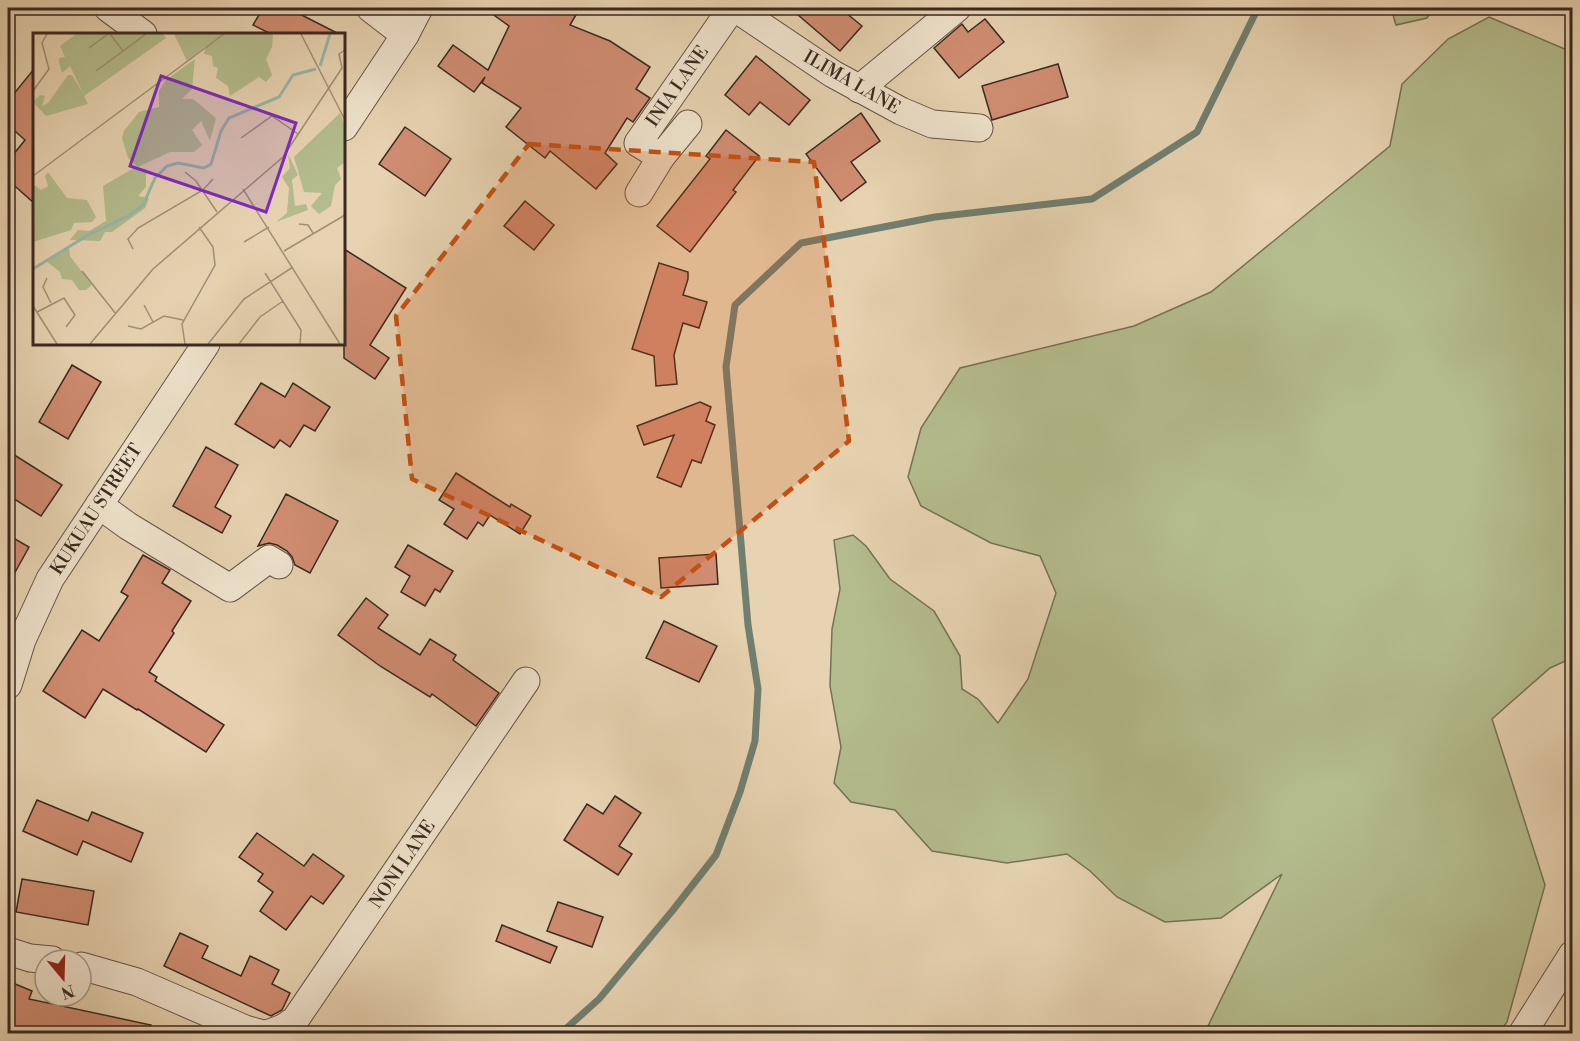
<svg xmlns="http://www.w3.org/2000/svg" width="1580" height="1041" viewBox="0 0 1580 1041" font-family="'Libre Bodoni',serif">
<rect width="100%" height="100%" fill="#e7d3b1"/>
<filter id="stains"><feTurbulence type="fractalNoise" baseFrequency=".00333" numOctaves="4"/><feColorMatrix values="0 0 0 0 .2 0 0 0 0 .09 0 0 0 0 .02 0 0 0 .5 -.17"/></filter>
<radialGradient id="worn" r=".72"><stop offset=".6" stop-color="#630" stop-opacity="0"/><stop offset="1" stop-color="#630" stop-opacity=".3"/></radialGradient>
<g fill="#b4bc8d" stroke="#767256" stroke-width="1.5">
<polygon points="1391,8 1433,8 1427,18 1396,25"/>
<polygon points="1489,17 1572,52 1572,658 1550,668 1492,719 1545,885 1507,1022 1499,1033 1208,1033 1208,1026 1282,874 1221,918 1165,922 1117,897 1090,871 1067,854 1007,863 932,851 895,810 851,802 834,783 841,747 830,686 832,629 840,589 834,540 853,535 866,546 890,579 934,611 960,656 962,689 978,699 998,723 1028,679 1056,593 1040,556 991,543 921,506 908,477 921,428 960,368 1134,326 1211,292 1390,146 1402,84 1448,39"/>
</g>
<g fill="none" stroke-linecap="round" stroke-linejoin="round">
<polyline stroke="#717f71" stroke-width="7" points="560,1034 599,999 673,910 716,855 740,792 755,741 758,689 748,625 726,367 735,305 801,243 935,217 1092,199 1197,132 1258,8"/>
</g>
<g fill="#d18d73" stroke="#39291e" stroke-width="1.5">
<polygon points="263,8 288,8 339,34 271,34 253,25"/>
<polygon points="484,8 580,8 570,25 610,41 650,67 636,89 650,98 633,122 627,118 605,153 617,164 596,189 550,151 545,158 506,127 521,108 482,83 485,77 474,92 438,66 453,45 488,70 509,26"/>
<polygon points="790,8 840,8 862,26 840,51"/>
<polygon points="985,19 1004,42 959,78 934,48 962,24 968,32"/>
<polygon points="756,56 810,100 789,125 760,102 749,115 725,95"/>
<polygon points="1058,64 1068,97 992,120 982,86"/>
<polygon points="34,69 34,203 8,180 8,161 25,140 8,125 8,101"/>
<polygon points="861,113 880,141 851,162 866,182 841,201 806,154"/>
<polygon points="405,127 451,159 425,196 379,164"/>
<polygon points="726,130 759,156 733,190 736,192 690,252 657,226 710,159 706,156"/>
<polygon points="525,201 554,225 534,250 504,226"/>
<polygon points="344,249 406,288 370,345 389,358 375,379 344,358"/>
<polygon points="659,263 688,272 688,279 683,295 707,302 699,328 683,323 674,355 677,384 656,386 654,356 632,349"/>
<polygon points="72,365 101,382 68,439 39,422"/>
<polygon points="261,383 285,397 293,383 330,407 315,431 304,425 290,447 280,440 274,448 235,424"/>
<polygon points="700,402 711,407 706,421 715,425 701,463 692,460 681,487 657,477 674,435 644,445 637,426"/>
<polygon points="206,447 238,465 215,507 231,516 222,533 173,506"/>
<polygon points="8,451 62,485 41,516 8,495"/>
<polygon points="456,473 510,507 511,504 531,516 520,534 490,515 483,526 478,522 467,539 444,524 454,509 439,500"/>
<polygon points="286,494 338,521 310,573 295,565 292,557 287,551 277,545 269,543 258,546"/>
<polygon points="8,535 29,547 8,585"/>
<polygon points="408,545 453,571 440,592 435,589 425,606 401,592 410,576 395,567"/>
<polygon points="716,554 718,584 661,588 659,558"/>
<polygon points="143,555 170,570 162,583 191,601 172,631 174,633 149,672 157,677 155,681 224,725 206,752 138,709 137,710 103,689 85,718 43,691 82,630 99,641 128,596 121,592"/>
<polygon points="366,598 388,615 378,628 420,655 430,639 456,655 453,660 499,693 476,726 432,694 430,697 380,666 338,635"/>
<polygon points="664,621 717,646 699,682 646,658"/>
<polygon points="615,796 641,813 619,846 632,854 618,875 564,840 587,804 603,814"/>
<polygon points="37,800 88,821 92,812 143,833 131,862 83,841 77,855 23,831"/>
<polygon points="257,833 304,866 313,854 344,876 323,904 311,896 286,930 260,911 273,892 258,881 263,874 239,857"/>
<polygon points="22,879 94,891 88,925 16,912"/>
<polygon points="558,902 603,917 592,947 547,931"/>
<polygon points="502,925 557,947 550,963 496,941"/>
<polygon points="180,933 208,946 202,958 241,976 250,956 279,970 272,984 290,993 282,1010 271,1016 164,966"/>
<polygon points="8,981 32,991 29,999 151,1025 150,1034 28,1034 8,1025"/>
</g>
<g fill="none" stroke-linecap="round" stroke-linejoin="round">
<g stroke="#645443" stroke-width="29">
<g id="minor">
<polyline points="108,8 143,34"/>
<polyline points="370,8 405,35"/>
<polyline points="735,8 833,74 901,111 932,124 979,128"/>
<polyline points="859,89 957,8"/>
<polyline points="344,127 405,35 419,8"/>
<polyline points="661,157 638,143 732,8"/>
<polyline points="639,193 661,157 688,124"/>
<polyline points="99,505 128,526 230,588 269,559 279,565"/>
<polyline points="8,685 22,640 50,579 206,344"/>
<polyline points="8,951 30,958 52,960"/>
<polyline points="81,966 137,982 245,1029 263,1034"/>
<polyline points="267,1034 283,1028 295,1020 526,681"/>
<polyline points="1522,1034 1572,955"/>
</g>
</g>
<use href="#minor" stroke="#efe2cc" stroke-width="27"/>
</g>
<path fill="#c54f10" fill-opacity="0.2" stroke="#c54f10" stroke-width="4.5" stroke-dasharray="12 8" stroke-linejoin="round" d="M529 144 814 162 849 441 661 597 412 479 396 316Z"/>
<g text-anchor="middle" stroke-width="4.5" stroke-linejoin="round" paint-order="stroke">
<g font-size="18" fill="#39291e" stroke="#efe2cc">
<text transform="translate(852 82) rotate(30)" y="6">ILIMA LANE</text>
<text transform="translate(677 86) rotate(-55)" y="6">INIA LANE</text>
<text transform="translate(96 509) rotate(-57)" y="6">KUKUAU STREET</text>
<text transform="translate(402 864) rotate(-56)" y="6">NONI LANE</text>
</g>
</g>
<g transform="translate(33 33)">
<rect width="312" height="312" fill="#e7d3b1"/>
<path d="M43 1H130L133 5 51 63 55 71 13 83 0 69 7 62 12 63 9 73 15 70 35 42H39L51 62 37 33 29 40 26 30V25L32 24 27 13ZM141 1H240L239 14 233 26 239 42 233 49 226 44 197 63 195 53 183 45 185 35 180 33 179 23 171 21 173 13 154 28ZM162 26 159 56 149 66H160L183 85 177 108 168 88 159 97 169 112 161 119H137L105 134 95 125 89 105 91 98 106 79 126 74V58L133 47ZM307 80 312 92V129L304 135 308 146 302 152 298 173 286 181 278 173 289 160 271 159 261 124ZM255 121 265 142 259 147 262 173 273 171 275 177 243 189 254 180 256 155 249 144 257 135ZM101 135 113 136V154L105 163 116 165 112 175 79 199H72L67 208 37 207 45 197 56 198 73 188 70 153ZM15 139 34 165 54 167 63 184 59 189 41 190 38 197 0 209V151L8 157 15 153 12 143ZM36 215 37 223 59 252 53 257H46L39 247 29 246 27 239 13 228Z" fill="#b4bc8d"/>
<path fill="none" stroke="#97b8a9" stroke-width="3" d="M287 33 297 1M0 236 55 202 95 183 110 172 122 145 134 133 145 130 171 135 178 131 188 98 196 85 246 64 260 42 283 36"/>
<path fill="none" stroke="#a18f76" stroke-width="1.5" d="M77 1 90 18M268 1 312 87M56 15 75 1M63 38 113 1M0 58 16 36 9 10 14 1M208 105 239 83 265 101M152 139 163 148 184 179M0 143 191 1M210 156 307 311M266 191 275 192 280 200M211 209 236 194M100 216 95 206 105 195 170 157 180 146M251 218 312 182M49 238 83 281M232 240 268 297 267 311M14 245 10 254 18 270M111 272 120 289M0 273 24 311M4 279 31 265 42 282 33 294M95 293 108 296 131 283 150 287M57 311 120 236 250 124 309 35 306 21 312 17M152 311 149 291 182 232 180 214 166 194M175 311 211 266 260 234M206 311 227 284 250 268"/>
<path fill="#7b2cbf" fill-opacity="0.15" stroke="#7b2cbf" stroke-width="3" d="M128 43 263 90 233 179 97 133Z"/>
<rect width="312" height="312" fill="none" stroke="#39291e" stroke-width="3"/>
</g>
<rect width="1580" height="1041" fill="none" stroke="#e7d3b1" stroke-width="30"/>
<rect x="9" y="9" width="1562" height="1023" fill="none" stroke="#39291e" stroke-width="3"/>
<rect x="15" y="15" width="1550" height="1011" fill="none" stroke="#39291e" stroke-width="1.5"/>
<g transform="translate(63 978) rotate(161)"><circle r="28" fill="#efe2cc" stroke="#a69886" stroke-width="1.5"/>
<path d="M0-4.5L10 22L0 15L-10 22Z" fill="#8f2418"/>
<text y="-9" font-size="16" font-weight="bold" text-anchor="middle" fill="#39291e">N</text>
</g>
<rect width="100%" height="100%" filter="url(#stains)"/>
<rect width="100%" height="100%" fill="url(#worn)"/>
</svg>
